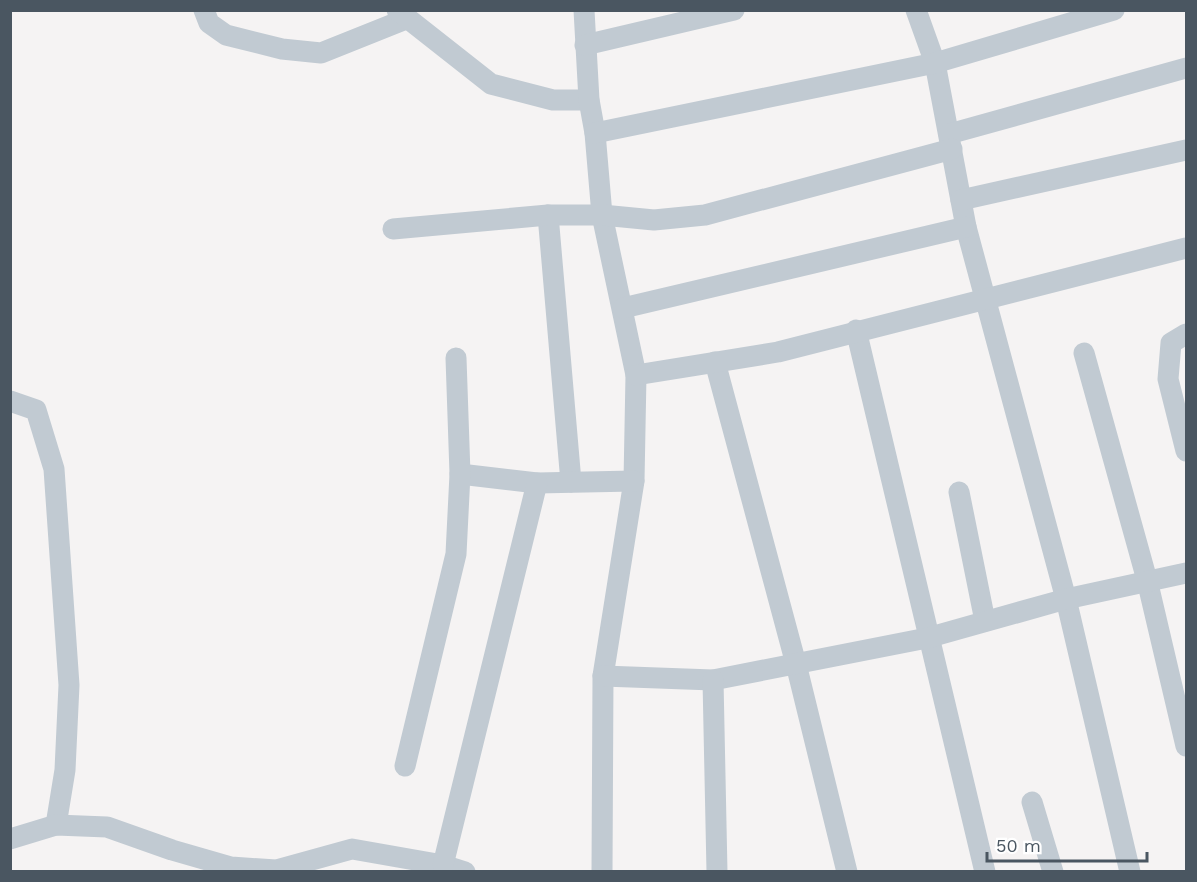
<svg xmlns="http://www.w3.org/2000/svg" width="1197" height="882" viewBox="0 0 1197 882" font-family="'Work Sans',sans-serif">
<rect width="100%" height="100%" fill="#f5f3f3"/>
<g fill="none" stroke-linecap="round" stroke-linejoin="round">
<g stroke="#c1cad2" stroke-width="21">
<polyline points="204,10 209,23 226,35 282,49 321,53 406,19"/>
<polyline points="397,10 491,84 553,100 589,100"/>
<polyline points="584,10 589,100 595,133 602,215 636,375 634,481 603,676 602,872"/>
<polyline points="916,10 935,63 966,227 1066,599 1130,872"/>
<polyline points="585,45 734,10"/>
<polyline points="595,133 935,63 1114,10"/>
<polyline points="949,134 1186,68"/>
<polyline points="961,200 1186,150"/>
<polyline points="548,215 571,482"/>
<polyline points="393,229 548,215 602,215 654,220 705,215 952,149"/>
<polyline points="623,308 966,227"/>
<polyline points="856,330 985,872"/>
<polyline points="1186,334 1171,343 1168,379 1186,451"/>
<polyline points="1084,353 1147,580 1186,746"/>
<polyline points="715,362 796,664 847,872"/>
<polyline points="636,375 778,352 1186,248"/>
<polyline points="10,401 36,410 54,469 69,685 65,770 56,825"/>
<polyline points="460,474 537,483 634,481"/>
<polyline points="959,492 985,621"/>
<polyline points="603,676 713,680 927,638 1066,599 1186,573"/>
<polyline points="713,680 717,872"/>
<polyline points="405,766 456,554 460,474 456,358"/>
<polyline points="1032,802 1053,872"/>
<polyline points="10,839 56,825 107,827 172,850 231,867 276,870 352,849 443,865 465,872"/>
<polyline points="443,865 537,483"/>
</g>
</g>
<rect width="1197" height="882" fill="none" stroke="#4a5661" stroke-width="24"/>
<path d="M987 852v9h160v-9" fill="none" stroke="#4a5661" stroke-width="3"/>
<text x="996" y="852" font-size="18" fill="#4a5661" stroke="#ffffff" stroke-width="4.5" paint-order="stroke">50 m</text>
</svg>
